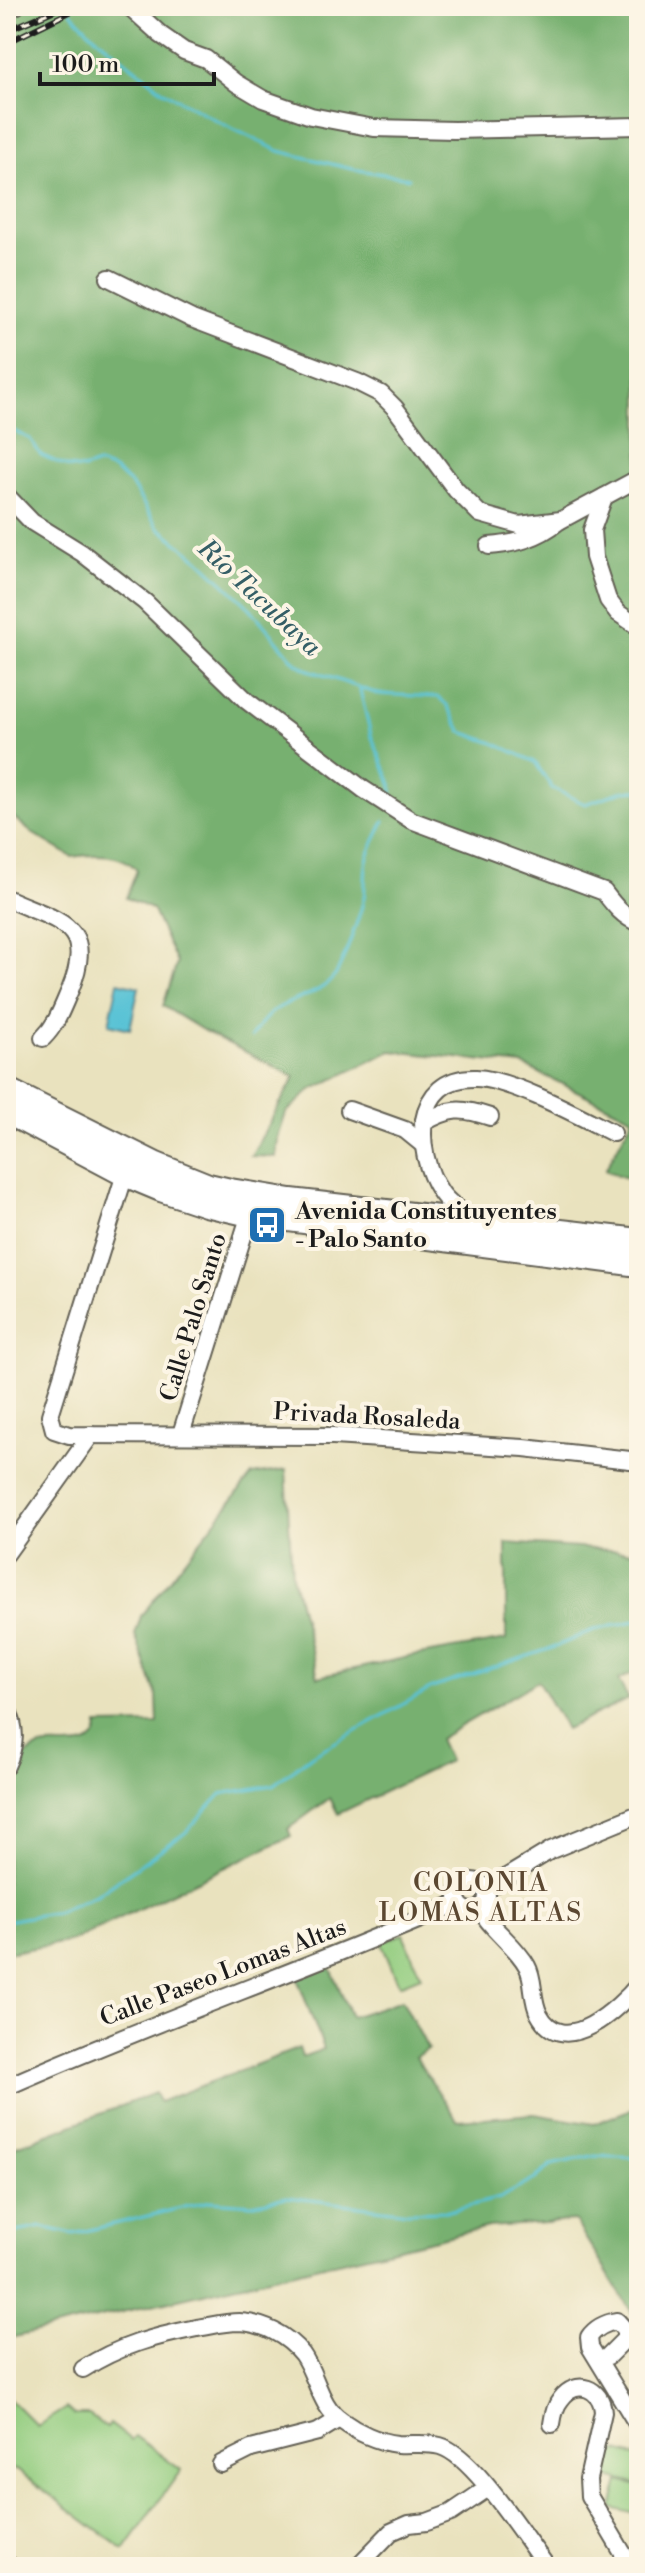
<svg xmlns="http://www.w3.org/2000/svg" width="645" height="2573" viewBox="0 0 645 2573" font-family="'Libre Bodoni',serif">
<rect width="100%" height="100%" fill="#fcf5e5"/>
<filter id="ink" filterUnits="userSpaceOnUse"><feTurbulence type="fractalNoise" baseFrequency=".0125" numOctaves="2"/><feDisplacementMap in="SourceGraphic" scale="16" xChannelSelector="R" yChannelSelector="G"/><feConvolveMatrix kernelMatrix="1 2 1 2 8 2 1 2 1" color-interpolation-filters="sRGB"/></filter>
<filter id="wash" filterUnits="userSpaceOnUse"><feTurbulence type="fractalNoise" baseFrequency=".006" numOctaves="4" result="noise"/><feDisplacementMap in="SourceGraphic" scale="32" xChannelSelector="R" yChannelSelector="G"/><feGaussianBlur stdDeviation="1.8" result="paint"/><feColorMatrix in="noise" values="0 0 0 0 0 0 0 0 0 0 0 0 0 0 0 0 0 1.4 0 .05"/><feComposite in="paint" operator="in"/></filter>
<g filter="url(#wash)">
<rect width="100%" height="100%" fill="#e9e2be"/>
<g fill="#94cd81" stroke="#58744e" stroke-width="2">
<polygon points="403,1934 421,1976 399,1985 381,1942"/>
<polygon points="6,2395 37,2426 66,2408 74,2415 89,2415 107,2428 110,2424 131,2440 135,2436 181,2470 124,2550 18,2471 6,2467"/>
<polygon points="604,2447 639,2457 639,2485 597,2474"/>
<polygon points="619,2481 639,2486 639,2515 612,2508"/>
</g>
<g fill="#77b06f" stroke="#4a6646" stroke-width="2">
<path d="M6 6H639V1183L605 1170 633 1118 523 1065 391 1051 311 1090 286 1113 278 1138 276 1157 251 1156 295 1077 206 1032 163 1006 177 963 152 909 126 898 137 870C122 852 93 854 72 857L32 833 6 811Z"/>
<path d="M286 1470 292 1575 318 1677 413 1656 506 1640V1543L639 1552V1670L618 1680 629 1699 566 1729 538 1681 439 1739 449 1761 338 1814 330 1798 288 1829 291 1836 72 1941 6 1953V1774C14 1765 29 1750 41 1747 59 1742 98 1756 98 1725L158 1724 157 1696 135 1635 141 1616 252 1475Z"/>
<polygon points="330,1966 351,2017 402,2000 428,2049 415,2057 457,2120 534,2114 594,2124 639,2106 639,2324 575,2221 488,2227 6,2339 6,2150 155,2093 159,2102 299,2048 302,2057 324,2049 297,1978"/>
</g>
<polygon fill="#59c2d5" stroke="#3a6f78" stroke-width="2" points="118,982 139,987 130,1029 109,1024"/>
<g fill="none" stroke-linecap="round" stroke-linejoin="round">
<g stroke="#59c2d5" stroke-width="3">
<polyline points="71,12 91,33 162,90 223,124 279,151 352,169 409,178"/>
<polyline points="6,427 30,439 41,455 68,467 83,469 98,464 114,470 131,484 157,526 199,560 250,608 294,661 306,669 378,694 438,697 447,705 462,732 494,743 535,762 552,788 585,804 623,791 639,790"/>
<polyline points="360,690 371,735 392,786 392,800"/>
<path d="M251 1037C259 1027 264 1017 275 1010 294 997 318 996 334 977 341 969 362 910 364 897 366 885 364 873 367 860 370 847 379 834 384 821"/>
<polyline points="6,1921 56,1912 98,1894 185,1833 221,1794 273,1785 311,1756 432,1688 552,1648 594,1630 639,1620"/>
<polyline points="6,2234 42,2227 73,2234 210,2201 252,2204 287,2197 408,2212 448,2211 500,2198 535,2179 551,2165 592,2156 639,2158"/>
</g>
</g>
</g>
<g filter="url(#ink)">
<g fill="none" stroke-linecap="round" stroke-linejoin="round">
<g stroke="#646155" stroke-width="20">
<g id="minor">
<polyline points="129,6 161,35 184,51 206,59 236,83 263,99 311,116 374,128 454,130 639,126"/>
<polyline points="6,8 16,6"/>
<polyline points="109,278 192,319 357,382 381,394 395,408 456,490 480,514 519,525 561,520 639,478"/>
<path d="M6 495 32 522 82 553 145 602 247 701 363 789 411 820 604 892C614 905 623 917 639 923"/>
<polyline points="604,497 592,530 594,557 608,600 618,613 639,627"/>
<path d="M489 546C516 544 538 538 559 521"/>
<path d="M6 898C58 922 97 923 70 990 62 1008 57 1024 43 1038"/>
<polyline points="349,1110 405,1130 421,1143"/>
<path d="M423 1123C450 1108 461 1107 490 1117"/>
<polyline points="125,1174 50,1415 54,1430 69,1435 333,1436 524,1448 639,1461"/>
<path d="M472 1219C461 1211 447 1203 440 1191 414 1152 412 1076 476 1078 511 1079 581 1117 613 1133"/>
<polyline points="181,1434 250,1214"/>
<polyline points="6,1554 91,1435"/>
<path d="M6 1707C17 1728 16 1745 6 1766"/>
<circle cx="472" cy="1896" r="15"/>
<polyline points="485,1890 551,1850 639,1814"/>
<path d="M480 1909C492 1931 515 1944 527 1966 535 1980 531 1999 539 2014 564 2061 620 2007 639 1984"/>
<path d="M6 2087C155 2021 309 1968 458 1903"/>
<path d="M608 2356 625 2339V2330L617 2321C605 2323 596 2327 589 2337L590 2347 639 2427"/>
<path d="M83 2369C118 2346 156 2336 197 2328 210 2326 225 2322 239 2322 263 2323 287 2335 302 2354 317 2375 319 2406 342 2421 357 2432 378 2442 397 2444 411 2445 426 2442 440 2446 473 2455 524 2537 547 2567"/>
<path d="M552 2424C553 2416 555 2406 561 2399 576 2378 602 2388 603 2412L588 2479 589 2496 631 2567"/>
<polyline points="221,2464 251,2449 318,2432 339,2419"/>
<polyline points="6,2563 12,2567"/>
<polyline points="359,2565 391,2532 409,2524 427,2522 451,2513 488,2488"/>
</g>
</g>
<g stroke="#646155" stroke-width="28">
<g id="highway">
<polyline points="6,1090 156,1165 208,1186 230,1191 291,1201 639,1241"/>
<polyline points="6,1111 125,1174 161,1189 206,1204 250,1214 639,1264"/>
</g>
</g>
<use href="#minor" stroke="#fff" stroke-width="16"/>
<use href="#highway" stroke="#fff" stroke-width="24"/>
<g stroke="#1c1c1c" stroke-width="6">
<g id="rail">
<polyline points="6,31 55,10"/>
<polyline points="6,43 82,6"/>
</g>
</g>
<use href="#rail" stroke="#fcf5e5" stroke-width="3" stroke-dasharray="9" stroke-linecap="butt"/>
</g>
</g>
<defs>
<g id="bus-square" transform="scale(2)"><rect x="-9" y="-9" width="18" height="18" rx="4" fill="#1f6fb2" stroke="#fcf5e5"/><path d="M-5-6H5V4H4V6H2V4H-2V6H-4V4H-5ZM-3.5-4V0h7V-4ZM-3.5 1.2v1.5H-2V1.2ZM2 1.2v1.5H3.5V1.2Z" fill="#fff"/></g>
</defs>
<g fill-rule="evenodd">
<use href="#bus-square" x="267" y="1225"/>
</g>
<g text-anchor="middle" stroke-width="8" stroke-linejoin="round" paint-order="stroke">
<g font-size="24" font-weight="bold" fill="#1c1c1c" stroke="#fcf5e5" text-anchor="start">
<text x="295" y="1219">Avenida Constituyentes<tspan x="295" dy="28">- Palo Santo</tspan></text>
</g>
<g font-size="24" fill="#1c1c1c" stroke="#fcf5e5">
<text transform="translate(193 1317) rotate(-73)" y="8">Calle Palo Santo</text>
<text transform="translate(367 1416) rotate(3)" y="8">Privada Rosaleda</text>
<text transform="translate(223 1972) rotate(-21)" y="8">Calle Paseo Lomas Altas</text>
</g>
<g font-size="26" font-style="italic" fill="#345e66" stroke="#fcf5e5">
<text transform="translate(260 597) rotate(43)" y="9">Río Tacubaya</text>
</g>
<g font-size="26" letter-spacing="2" fill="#5b4731" stroke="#fcf5e5">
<text x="481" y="1891">COLONIA<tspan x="481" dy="30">LOMAS ALTAS</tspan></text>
</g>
</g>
<rect width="645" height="2573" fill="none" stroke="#fcf5e5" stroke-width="32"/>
<path d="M40 72v12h174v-12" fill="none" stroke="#1c1c1c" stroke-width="4"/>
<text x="52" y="72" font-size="24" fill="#1c1c1c" stroke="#fcf5e5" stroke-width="6" paint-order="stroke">100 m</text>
</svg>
